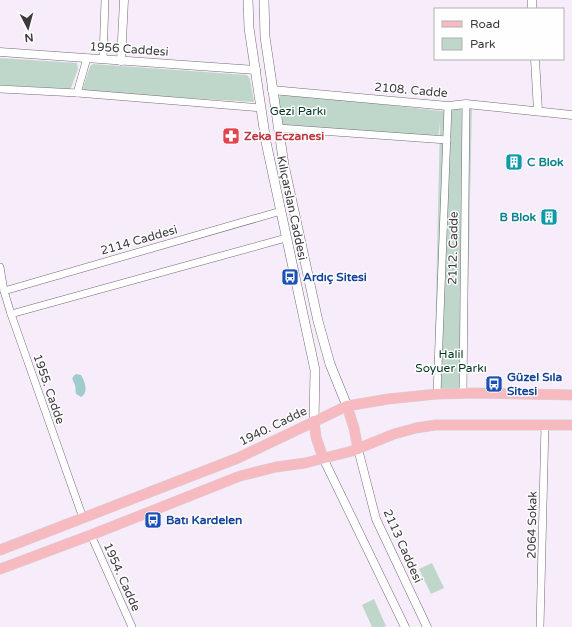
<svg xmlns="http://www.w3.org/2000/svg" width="572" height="627" viewBox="0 0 572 627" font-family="'Varela Round',sans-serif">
<rect width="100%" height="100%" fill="#f7edfa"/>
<g fill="#bfd7ca">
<polygon points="0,58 77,63 78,69 71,88 69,89 0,85"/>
<polygon points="93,64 247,75 250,79 254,102 85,92 83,88 90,66"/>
<polygon points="284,93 441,111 472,104 466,389 434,390 440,122 438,139 283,127 278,99 280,96"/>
<polygon points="432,563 444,588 431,594 419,569"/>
<polygon points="374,599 386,626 384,627 372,627 362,605"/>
</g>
<path fill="#a0cccf" d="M76 374 81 375C85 381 89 393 81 397L76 394C75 391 76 388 75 385 73 380 70 378 76 374Z"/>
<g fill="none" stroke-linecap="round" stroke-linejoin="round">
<g stroke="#736b75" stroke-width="8">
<g id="minor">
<polyline points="103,59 105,0"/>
<polyline points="0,89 77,93 261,108"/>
<polyline points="77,93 87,58"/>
<polyline points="278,128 447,140"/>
<polyline points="0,267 4,291 11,314 83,518"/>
<polyline points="4,291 281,211"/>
<polyline points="11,314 286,238"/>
<polyline points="463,393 466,104"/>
<polyline points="437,394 448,106"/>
<polyline points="91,535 132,627"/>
<polyline points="540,627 545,424"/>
</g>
</g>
<g stroke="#736b75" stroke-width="9">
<g id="tertiary">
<polyline points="532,0 532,9"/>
<polyline points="0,52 256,70"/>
<polyline points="535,59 538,111"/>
<polyline points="121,61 124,0"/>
<polyline points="272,90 448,106 466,104 572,115"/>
<polyline points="358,449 376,519 427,627"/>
<polyline points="323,458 405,627"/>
</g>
</g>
<g stroke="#736b75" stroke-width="10">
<g id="secondary">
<polyline points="248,0 249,28 266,142 315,370 314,421"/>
<polyline points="264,0 265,37 284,165 318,321 330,364 347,406"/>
</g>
</g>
<g stroke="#d4d4d5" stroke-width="11">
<g id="primary">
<polyline points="347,406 354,428 358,449"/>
<polyline points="314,421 316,437 323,458"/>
<polyline points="0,550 238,458 347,406 388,399 437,394 477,393 572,395"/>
<polyline points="0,569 91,535 240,476 276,467 305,463 352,451 394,434 416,428 435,425 572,425"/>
</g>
</g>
<use href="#minor" stroke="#fff" stroke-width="7"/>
<use href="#tertiary" stroke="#fff" stroke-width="8"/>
<use href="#secondary" stroke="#fff" stroke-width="9"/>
<use href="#primary" stroke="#f7bac1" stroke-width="10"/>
</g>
<defs>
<g id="pharmacy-square" transform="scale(0.9)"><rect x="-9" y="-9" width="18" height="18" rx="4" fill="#e0444e" stroke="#fefefe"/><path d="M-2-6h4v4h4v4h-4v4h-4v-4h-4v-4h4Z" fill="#fff"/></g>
<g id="building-square" transform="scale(0.9)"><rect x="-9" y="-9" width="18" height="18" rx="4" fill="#0f9aa8" stroke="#fefefe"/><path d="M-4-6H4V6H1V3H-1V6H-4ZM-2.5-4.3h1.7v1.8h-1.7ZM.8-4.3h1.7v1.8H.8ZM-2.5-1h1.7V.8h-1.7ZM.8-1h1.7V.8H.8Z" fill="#fff"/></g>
<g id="bus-square" transform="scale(0.9)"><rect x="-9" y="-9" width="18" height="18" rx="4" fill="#1a4fb4" stroke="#fefefe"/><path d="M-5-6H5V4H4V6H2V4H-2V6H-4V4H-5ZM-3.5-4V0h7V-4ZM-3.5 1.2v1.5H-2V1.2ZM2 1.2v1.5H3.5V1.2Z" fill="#fff"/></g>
</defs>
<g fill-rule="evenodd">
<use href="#pharmacy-square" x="231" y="136"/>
<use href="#building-square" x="514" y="162"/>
<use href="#building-square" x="549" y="217"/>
<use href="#bus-square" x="290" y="277"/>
<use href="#bus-square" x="494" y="384"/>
<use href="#bus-square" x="153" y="520"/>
</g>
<g text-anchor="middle" stroke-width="3" stroke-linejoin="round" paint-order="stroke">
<g font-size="12" fill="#3d3a3e" stroke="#fefefe">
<text transform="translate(129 49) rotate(4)" y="4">1956 Caddesi</text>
<text transform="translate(411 90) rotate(5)" y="4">2108. Cadde</text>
<text transform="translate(292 208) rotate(78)" y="4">Kılıçarslan Caddesi</text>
<text transform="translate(139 240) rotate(-16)" y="4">2114 Caddesi</text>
<text transform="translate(453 248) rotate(-89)" y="4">2112. Cadde</text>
<text transform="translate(49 389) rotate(71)" y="4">1955. Cadde</text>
<text transform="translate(273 426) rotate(-26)" y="4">1940. Cadde</text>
<text transform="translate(532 525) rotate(-89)" y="4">2064 Sokak</text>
<text transform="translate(403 546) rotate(66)" y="4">2113 Caddesi</text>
<text transform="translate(122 577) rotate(66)" y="4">1954. Cadde</text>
</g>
<g font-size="12" fill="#003320" stroke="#fefefe">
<text x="298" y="115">Gezi Parkı</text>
<text x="451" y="358">Halil<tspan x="451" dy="14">Soyuer Parkı</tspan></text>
</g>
<g font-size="12" font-weight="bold" fill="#be3a42" stroke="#fefefe" text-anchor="start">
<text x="244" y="140">Zeka Eczanesi</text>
</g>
<g font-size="12" font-weight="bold" fill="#0d838f" stroke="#fefefe" text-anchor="start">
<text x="527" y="166">C Blok</text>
<text x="536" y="221" text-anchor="end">B Blok</text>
</g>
<g font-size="12" font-weight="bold" fill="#164399" stroke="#fefefe" text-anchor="start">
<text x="303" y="281">Ardıç Sitesi</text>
<text x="507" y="381">Güzel Sıla<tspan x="507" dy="14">Sitesi</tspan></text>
<text x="166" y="524">Batı Kardelen</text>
</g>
</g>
<rect x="434" y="8" width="130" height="52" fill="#fefefe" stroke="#b1b0b1"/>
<rect x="442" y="21" width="20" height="6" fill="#f7bac1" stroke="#b1b0b1"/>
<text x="470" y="28" font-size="12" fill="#3d3a3e">Road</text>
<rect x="442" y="38" width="20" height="12" fill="#bfd7ca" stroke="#b1b0b1"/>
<text x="470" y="48" font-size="12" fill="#3d3a3e">Park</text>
<g transform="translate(28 28) rotate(174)" stroke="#fefefe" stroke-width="3" paint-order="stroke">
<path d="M0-3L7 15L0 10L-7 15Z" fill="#3d3a3e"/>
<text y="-6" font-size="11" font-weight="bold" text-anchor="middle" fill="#3d3a3e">N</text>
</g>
</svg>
